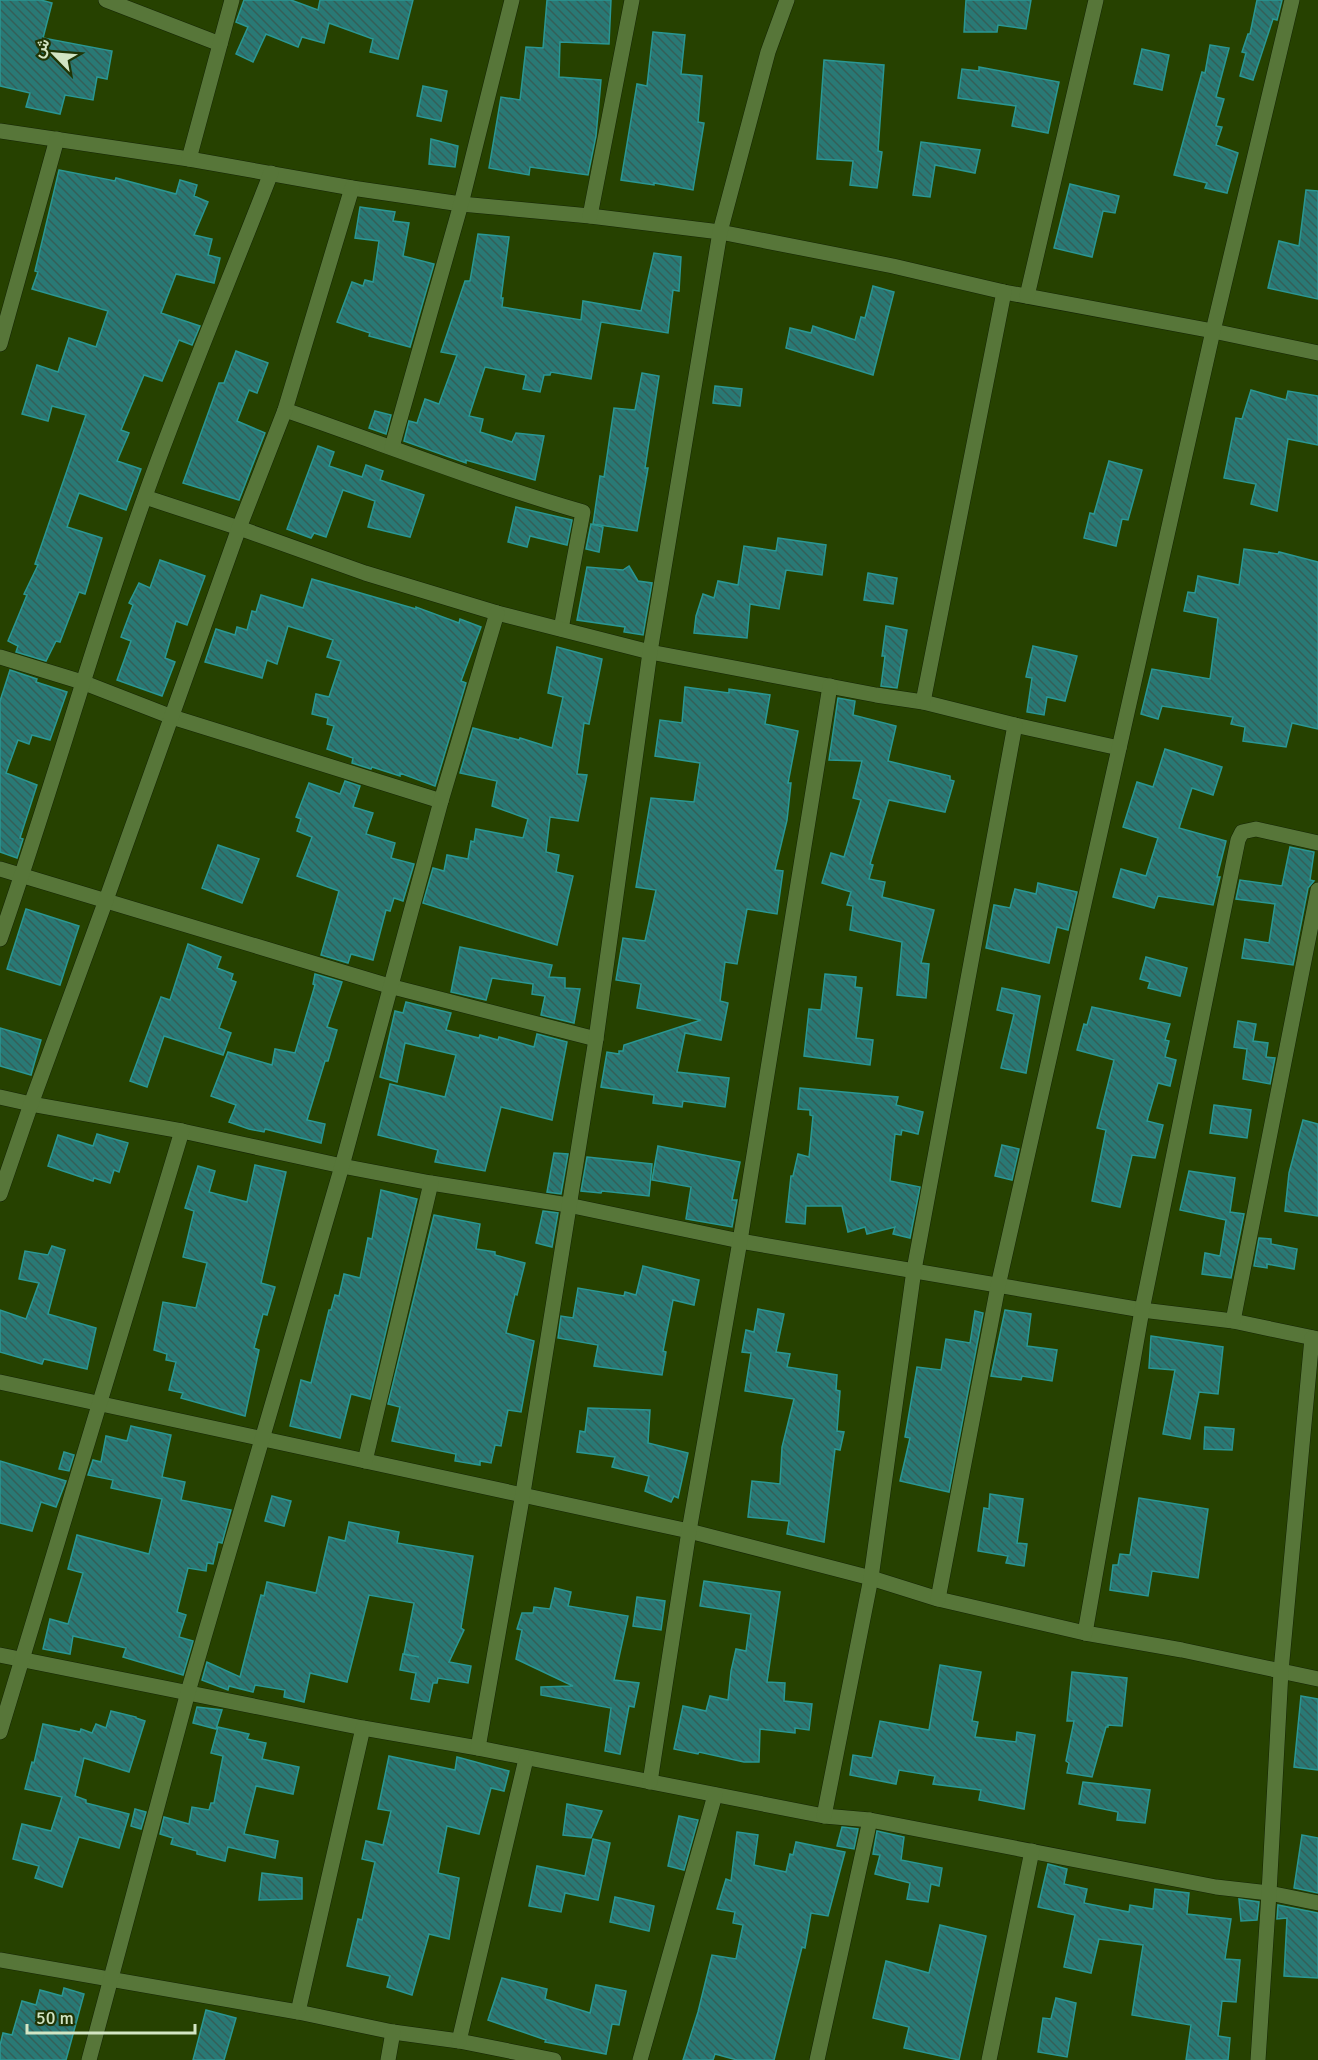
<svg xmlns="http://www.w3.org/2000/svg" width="1318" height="2060" viewBox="0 0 1318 2060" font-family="Signika,Vazirmatn,sans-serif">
<defs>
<pattern id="building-back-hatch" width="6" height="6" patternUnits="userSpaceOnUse" patternTransform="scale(1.5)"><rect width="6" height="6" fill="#297975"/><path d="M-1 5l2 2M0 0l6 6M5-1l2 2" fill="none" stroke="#345f58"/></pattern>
</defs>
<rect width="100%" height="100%" fill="#264100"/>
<g fill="url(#building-back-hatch)" stroke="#2a9793" stroke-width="1.5">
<polygon points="0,0 41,0 52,3 43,38 112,51 107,79 97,77 93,100 65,95 60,114 26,107 30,93 0,86"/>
<polygon points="244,0 291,0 318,10 320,0 413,0 398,59 370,52 373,39 329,23 324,43 302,37 298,47 266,34 253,62 236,54 248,27 236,22"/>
<polygon points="547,0 611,0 609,44 560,42 559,77 601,80 596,136 588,175 530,167 529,175 489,168 501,97 520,100 526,47 543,48"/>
<polygon points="966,0 1031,0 1026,29 998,25 997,32 964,32"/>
<polygon points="1257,0 1282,0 1277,20 1273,19 1253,80 1240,76 1246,53 1242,52 1248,34 1250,34"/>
<polygon points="653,32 685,35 681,74 702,76 698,122 704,123 693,190 654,183 654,185 621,180 637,84 647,86"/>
<polygon points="1210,45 1229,48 1216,97 1224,99 1216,126 1222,127 1216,145 1238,153 1227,193 1205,188 1207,183 1174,175 1202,72 1205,73"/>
<polygon points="1142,49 1169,55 1162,90 1134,84"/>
<polygon points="824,60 884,65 878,151 882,152 877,188 850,185 853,161 817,159"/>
<polygon points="979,67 1059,82 1048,133 1012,126 1016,106 958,98 962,69 979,71"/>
<polygon points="423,86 447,91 441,121 417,116"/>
<polygon points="431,139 458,146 455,167 429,164"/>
<polygon points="921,142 980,150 975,173 935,165 930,197 913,195"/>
<polygon points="59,170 115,181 116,178 176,194 180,180 197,185 194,196 208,202 194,235 212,239 208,255 220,258 214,283 176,274 161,313 200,326 192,345 179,340 162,381 144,375 121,430 129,433 117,461 141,469 126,510 79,493 67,527 102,538 85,594 79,592 60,642 56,641 46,661 16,652 18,646 8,641 27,595 24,594 38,565 35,564 86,415 52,406 48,421 22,414 37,365 58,372 69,338 96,347 108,311 32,289 38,272 35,271"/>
<polygon points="1070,184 1119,196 1115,213 1103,211 1092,257 1054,248"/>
<polygon points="1306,190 1318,191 1318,299 1268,288 1279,241 1299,246"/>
<polygon points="360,207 395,212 393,221 409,223 403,256 434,264 410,347 369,336 370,333 337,322 352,282 363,286 365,280 373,282 379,241 355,238"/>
<polygon points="478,234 509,237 501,298 503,298 502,307 581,320 583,301 641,311 654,253 681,257 679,291 673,290 668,333 601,322 591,379 551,372 550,375 544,375 540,392 523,389 526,375 485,367 469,416 483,419 480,432 512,442 516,433 544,436 535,480 466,460 466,463 404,441 409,421 417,423 425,399 439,404 457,355 441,352 465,281 470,281"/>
<polygon points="873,286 894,292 873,375 786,348 790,328 811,333 813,326 855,340 861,317 865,318"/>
<polygon points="236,351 268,363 257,393 249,390 237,421 265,433 239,500 183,483 219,383 224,383"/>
<polygon points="642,373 659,376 645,468 648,468 637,531 593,524 600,476 604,477 614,408 635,410"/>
<polygon points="715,386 742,389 740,406 713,403"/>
<polygon points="1251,390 1286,400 1288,391 1318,396 1318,445 1288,439 1277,511 1251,504 1256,484 1224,478 1236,418 1242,419"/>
<polygon points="375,411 391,415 386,434 369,428"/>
<polygon points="318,446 334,452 329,466 362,477 366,465 383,471 380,480 424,495 410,537 368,527 375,501 343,490 326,537 314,533 311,538 287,529"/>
<polygon points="1109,461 1142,470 1128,520 1122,519 1116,546 1084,538 1090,513 1094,514"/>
<polygon points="516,507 572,520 567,545 530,536 527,547 508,542"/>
<polygon points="591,524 603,527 599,552 586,549"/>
<polygon points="778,538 826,545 822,575 786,570 779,609 750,604 747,638 694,633 696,616 703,594 714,598 718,581 738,585 744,546 776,551"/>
<polygon points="1244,549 1278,554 1279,552 1318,562 1318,729 1292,723 1286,747 1243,741 1245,727 1231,724 1233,717 1162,706 1158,719 1141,714 1152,669 1210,679 1218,618 1184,611 1188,592 1195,593 1198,576 1239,585"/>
<polygon points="160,560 205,576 187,625 176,621 165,658 175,662 162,696 117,680 131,641 121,637 133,605 129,603 139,583 150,588"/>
<polygon points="629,566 638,581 652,583 643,635 624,632 625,627 577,620 587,567 623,570"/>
<polygon points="868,573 897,578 893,604 864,600"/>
<polygon points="312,579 416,609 416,607 459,623 460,619 481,627 461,681 466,683 435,786 400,773 400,776 372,767 371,769 352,763 353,758 327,749 334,726 327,724 328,718 312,714 316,694 329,697 341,661 327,657 333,640 288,626 277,664 267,660 262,678 205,662 216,629 235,635 237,627 247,630 252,611 256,612 261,595 303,608"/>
<polygon points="886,626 907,630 897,688 881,686 885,656 882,656"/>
<polygon points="1033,646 1077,656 1065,701 1047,697 1044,715 1027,712 1032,678 1026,677"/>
<polygon points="557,647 602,659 589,724 584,723 577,774 587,775 578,821 550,817 546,852 559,855 556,872 573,876 557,945 423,903 433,868 444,871 447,855 468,859 471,841 474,842 476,829 523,838 528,819 492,806 497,781 460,773 473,728 519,740 520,738 552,748 563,697 548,693"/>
<polygon points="10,670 37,679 36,682 67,692 50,740 32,735 29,744 18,740 6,773 37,785 20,838 23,839 17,858 0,852 0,701"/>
<polygon points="685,687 729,693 729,689 770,695 765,724 798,731 788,783 791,783 787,820 775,870 783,871 777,914 747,909 737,964 725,962 720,1001 728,1003 721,1040 685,1033 677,1072 729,1078 725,1107 683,1101 682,1107 653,1103 654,1095 601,1087 607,1052 619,1054 619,1051 623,1051 624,1045 701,1020 637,1008 641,984 616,980 623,938 645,941 656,890 636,887 651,798 694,802 700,763 655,756 660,720 682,723"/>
<polygon points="838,698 855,701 853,715 896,726 888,761 950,776 950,780 954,781 945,812 889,800 870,864 873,865 869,879 885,882 882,897 934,910 921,963 929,964 926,998 897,995 902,942 850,930 853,906 847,905 851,892 822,883 831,853 844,857 861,800 853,798 862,761 829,760"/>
<polygon points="1165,749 1222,767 1213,795 1192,788 1179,828 1226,841 1217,877 1220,877 1213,905 1158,896 1154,908 1113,897 1121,869 1146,876 1158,838 1123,827 1137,782 1153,787"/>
<polygon points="345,781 360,786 353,807 373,813 366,834 395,843 391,858 414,864 403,901 394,898 390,911 386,910 373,960 351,954 348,963 321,955 339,891 297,876 312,837 297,831 301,819 296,817 309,783 340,794"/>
<polygon points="218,845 259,859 242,903 202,888"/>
<polygon points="1290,847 1314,852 1310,880 1314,881 1308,888 1293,965 1242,958 1245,939 1269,943 1275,904 1236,899 1240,880 1282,886"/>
<polygon points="1038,883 1077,892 1068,930 1057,927 1049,963 986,948 994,905 1010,908 1015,889 1036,894"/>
<polygon points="26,909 79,926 60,985 7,969"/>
<polygon points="188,944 221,957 217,968 233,974 231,980 236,982 219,1028 231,1033 223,1055 164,1036 147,1087 130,1081 161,997 170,1000"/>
<polygon points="460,947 552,965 549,977 565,978 565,988 580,989 574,1023 541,1015 545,996 532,994 533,984 492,978 486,1000 451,992"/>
<polygon points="1146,957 1187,968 1180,996 1148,988 1150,982 1140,979"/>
<polygon points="315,974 342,982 327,1027 337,1030 328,1061 325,1061 307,1120 325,1124 321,1143 265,1129 264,1132 249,1129 229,1122 236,1105 211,1096 228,1052 272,1065 275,1049 295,1053 315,985 313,984"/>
<polygon points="825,974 856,977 855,987 862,988 856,1038 873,1040 870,1065 804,1056 809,1009 821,1010"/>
<polygon points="1002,988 1040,996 1026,1073 1001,1068 1014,1014 997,1010"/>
<polygon points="406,1002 451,1013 446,1030 479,1038 480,1035 498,1040 499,1037 534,1047 537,1034 567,1042 552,1120 501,1107 485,1171 435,1162 438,1150 378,1135 390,1084 445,1097 456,1055 405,1043 397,1082 380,1077 395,1011 403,1013"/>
<polygon points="1092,1007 1170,1024 1165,1040 1169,1041 1165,1057 1176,1060 1170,1086 1158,1083 1147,1121 1163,1125 1155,1158 1132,1155 1120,1207 1092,1201 1106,1130 1097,1128 1114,1060 1077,1050 1084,1024 1087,1025"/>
<polygon points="1238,1021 1256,1024 1253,1041 1268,1043 1266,1057 1275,1058 1270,1084 1243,1079 1247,1049 1234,1047"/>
<polygon points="0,1028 41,1040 31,1075 0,1066"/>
<polygon points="800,1088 898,1097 896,1105 923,1112 918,1134 902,1130 901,1135 895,1134 890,1181 920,1187 910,1238 893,1234 895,1227 867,1234 865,1227 848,1232 842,1206 806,1206 805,1224 786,1222 791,1176 793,1176 798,1154 809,1157 813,1116 810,1115 810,1110 798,1109"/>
<polygon points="1214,1105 1251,1110 1247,1138 1210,1133"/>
<polygon points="1303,1120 1318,1124 1318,1216 1285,1211 1289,1173"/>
<polygon points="97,1134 128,1143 119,1172 114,1170 110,1183 94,1178 93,1181 48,1166 58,1135 93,1146"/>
<polygon points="1002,1145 1019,1149 1012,1180 995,1176"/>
<polygon points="658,1146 740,1162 732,1200 737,1200 732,1227 686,1219 691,1187 652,1180"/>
<polygon points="554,1153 568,1154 561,1194 547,1192"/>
<polygon points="587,1157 652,1164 649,1196 602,1191 601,1193 581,1191"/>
<polygon points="255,1165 286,1172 261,1283 275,1287 267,1315 263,1314 254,1348 259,1350 245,1416 181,1398 183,1393 169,1390 176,1362 166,1360 167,1354 154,1350 163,1302 196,1308 207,1263 183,1257 194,1211 185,1208 198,1166 215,1171 209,1192 247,1202"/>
<polygon points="1189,1171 1235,1178 1230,1212 1244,1214 1231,1278 1202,1274 1205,1253 1220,1256 1226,1220 1180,1210"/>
<polygon points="381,1190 417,1199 370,1399 351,1394 340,1438 290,1426 301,1380 311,1383 329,1310 331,1310 335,1295 339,1296 344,1274 360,1278 368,1238 372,1239"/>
<polygon points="543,1211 558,1213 552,1247 536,1243"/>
<polygon points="434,1215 480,1224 476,1249 495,1252 495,1255 525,1263 517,1295 515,1294 506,1333 534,1341 521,1412 508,1410 501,1446 495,1445 491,1463 480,1461 480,1465 455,1461 456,1454 392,1441 400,1407 388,1404"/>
<polygon points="1259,1238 1271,1239 1271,1244 1297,1249 1294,1269 1267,1264 1267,1268 1254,1266"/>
<polygon points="52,1246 65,1250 48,1314 96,1328 87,1369 44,1359 42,1364 0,1352 0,1310 26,1319 39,1283 19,1279 25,1251 48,1255"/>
<polygon points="643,1266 699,1280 694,1305 673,1300 663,1351 666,1352 662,1375 594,1366 598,1345 558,1338 561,1316 573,1318 578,1288 624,1296 625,1292 636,1295"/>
<polygon points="758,1309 784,1314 776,1352 790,1354 787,1367 837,1375 836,1390 840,1391 837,1431 844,1432 840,1450 835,1449 824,1542 787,1534 789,1521 748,1517 752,1481 780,1484 782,1447 794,1399 745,1391 751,1353 742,1352 746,1330 754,1332"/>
<polygon points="1005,1310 1031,1314 1027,1346 1057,1350 1052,1381 1022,1376 1021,1380 991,1376"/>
<polygon points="975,1311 983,1313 949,1492 900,1481 910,1438 905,1437 917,1367 941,1370 946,1339 970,1343"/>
<polygon points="1151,1336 1223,1347 1218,1394 1199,1392 1190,1439 1163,1434 1175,1370 1149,1368"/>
<polygon points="588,1408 650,1410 648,1443 688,1453 678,1498 674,1496 671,1502 645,1491 649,1476 612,1467 615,1457 577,1452 580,1431 585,1432"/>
<polygon points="131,1426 171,1435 162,1477 185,1482 181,1500 231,1510 222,1543 218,1542 213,1564 207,1563 206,1571 188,1568 177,1612 186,1615 179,1637 193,1641 183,1675 123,1657 126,1648 73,1636 70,1654 43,1649 50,1619 68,1624 83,1573 68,1569 77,1535 149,1554 162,1499 111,1488 113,1480 88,1475 93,1460 101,1462 106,1436 127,1441"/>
<polygon points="1205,1427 1234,1429 1232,1450 1204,1449"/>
<polygon points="64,1452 74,1455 69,1471 59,1469"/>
<polygon points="0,1461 66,1481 56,1507 41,1502 32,1531 0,1523"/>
<polygon points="990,1494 1023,1499 1017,1543 1027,1544 1024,1566 1006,1563 1008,1556 978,1551 984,1508 989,1509"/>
<polygon points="272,1496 291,1501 284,1526 265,1521"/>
<polygon points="1139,1498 1208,1509 1198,1578 1152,1571 1148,1596 1110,1590 1113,1565 1118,1565 1120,1554 1130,1555"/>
<polygon points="349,1522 399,1532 397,1543 473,1556 461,1628 464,1630 449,1662 471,1666 468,1683 438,1678 437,1683 433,1683 429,1702 411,1699 416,1673 400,1670 403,1654 419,1657 404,1654 414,1603 369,1595 347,1682 310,1673 304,1702 284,1697 285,1690 255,1685 253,1692 229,1686 228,1690 202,1680 207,1662 240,1677 261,1595 264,1596 267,1582 316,1593 329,1537 345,1541"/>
<polygon points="704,1581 780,1592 767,1682 785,1683 784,1701 812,1704 809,1730 795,1728 795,1733 760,1729 759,1762 744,1762 699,1752 698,1754 674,1749 683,1706 706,1711 710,1696 728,1700 731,1671 736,1649 746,1651 751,1614 700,1606"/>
<polygon points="555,1588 571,1592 568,1606 628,1616 614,1680 639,1683 634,1707 629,1706 620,1754 605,1751 611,1708 541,1695 541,1687 573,1686 516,1659 522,1630 517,1629 522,1613 533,1613 534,1607 550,1609"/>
<polygon points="637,1597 665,1601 661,1630 633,1626"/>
<polygon points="940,1665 981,1672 972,1721 978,1722 975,1737 1016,1742 1017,1732 1035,1735 1024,1809 979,1800 981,1790 933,1784 935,1776 899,1770 896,1784 850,1775 853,1755 872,1758 880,1721 929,1730"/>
<polygon points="1072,1672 1127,1678 1122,1726 1108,1725 1108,1727 1106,1727 1092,1777 1067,1773 1069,1763 1066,1761 1074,1721 1067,1721"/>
<polygon points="1301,1696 1318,1699 1318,1770 1294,1767"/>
<polygon points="197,1707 222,1710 216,1729 193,1723"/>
<polygon points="111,1711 136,1717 136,1718 145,1721 129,1772 84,1758 75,1796 86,1800 86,1803 129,1814 119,1848 79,1837 62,1887 35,1878 39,1866 13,1859 22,1824 51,1831 62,1797 25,1789 32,1762 34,1763 43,1724 80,1732 81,1729 92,1733 96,1724 106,1728"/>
<polygon points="218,1727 249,1734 247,1739 266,1743 262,1759 299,1767 293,1794 256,1786 244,1834 278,1841 275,1858 228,1847 225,1861 197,1854 197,1851 171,1844 173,1838 160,1834 164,1817 189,1824 192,1807 209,1810 211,1803 214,1803 223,1756 211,1753"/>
<polygon points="389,1756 455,1770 457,1757 509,1771 504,1791 491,1788 479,1834 447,1826 438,1873 459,1878 449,1939 429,1934 412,1995 387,1987 390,1976 347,1966 358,1919 362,1920 375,1862 362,1859 366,1841 383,1845 391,1811 378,1809"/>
<polygon points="1083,1782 1150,1790 1145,1823 1117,1820 1118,1812 1079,1804"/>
<polygon points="567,1804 602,1811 591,1838 563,1835"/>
<polygon points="135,1809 146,1812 141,1829 131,1826"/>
<polygon points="679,1816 698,1820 684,1870 668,1866"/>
<polygon points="842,1827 858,1829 854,1849 837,1846"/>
<polygon points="877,1831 904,1837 901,1860 942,1868 939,1886 931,1884 928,1902 907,1899 910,1883 875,1874 880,1855 873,1854"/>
<polygon points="737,1832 758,1835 754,1865 786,1872 790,1854 793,1855 796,1842 845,1852 828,1916 811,1913 805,1948 802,1947 774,2060 737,2060 715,2054 713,2060 683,2060 698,2012 712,1955 736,1959 743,1925 733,1923 735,1912 717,1909 726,1879 731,1881"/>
<polygon points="1302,1835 1318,1838 1318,1893 1294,1888"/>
<polygon points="593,1839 610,1843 598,1900 565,1893 561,1912 529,1906 537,1866 585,1876"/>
<polygon points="1048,1864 1067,1869 1064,1884 1087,1889 1084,1903 1129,1912 1130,1905 1153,1909 1155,1889 1189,1893 1187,1914 1231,1919 1225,1959 1240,1960 1236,2002 1222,2001 1218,2036 1230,2038 1228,2060 1186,2060 1191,2025 1132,2015 1143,1945 1099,1939 1091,1973 1064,1967 1075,1915 1038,1907"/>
<polygon points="262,1873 302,1878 302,1899 259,1900"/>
<polygon points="615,1897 654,1906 649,1931 610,1922"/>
<polygon points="1239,1899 1259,1902 1257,1920 1241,1921"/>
<polygon points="1278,1905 1318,1913 1318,1978 1284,1976 1287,1918 1277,1919"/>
<polygon points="940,1925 986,1936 959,2060 904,2048 909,2027 873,2018 886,1961 929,1973"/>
<polygon points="502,1978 547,1989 545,1999 590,2013 596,1985 626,1991 619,2025 612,2024 606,2054 545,2042 546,2040 488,2020"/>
<polygon points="64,1988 84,1994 66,2060 0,2060 0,2045 3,2033 12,2035 22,2001 36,2005 40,1990 62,1996"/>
<polygon points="1056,1998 1076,2003 1067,2057 1038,2052 1043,2018 1051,2019"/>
<polygon points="206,2010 236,2018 224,2060 193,2060"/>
</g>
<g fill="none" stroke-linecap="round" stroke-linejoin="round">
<g stroke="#152505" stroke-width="16">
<g id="minor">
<polyline points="106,0 220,44"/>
<polyline points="0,131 189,159 352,188 461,204 590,216 720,232 893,266 1004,292 1213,331 1318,353"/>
<polyline points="189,159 232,0"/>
<polyline points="590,216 632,0"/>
<polyline points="1027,296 1096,0"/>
<polyline points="0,344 57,139"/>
<path d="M285 410C384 444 482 483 583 512L561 629"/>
<polyline points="392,447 461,204 512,0"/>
<polyline points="145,497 239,528 365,573 497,613 650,652 876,695 923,702 1015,725 1119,748"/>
<polyline points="0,657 82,682 172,717 441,801"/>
<polyline points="923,702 1004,292"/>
<polyline points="0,869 389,986 596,1039"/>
<path d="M0 939C51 793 92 644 144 499 183 389 229 281 271 173"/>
<polyline points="0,1097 31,1104 182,1131 342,1166 431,1183 568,1205 740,1241 1142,1310 1233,1321 1318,1339"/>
<polyline points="0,1194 31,1104 106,900 239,528 285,410 352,188"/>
<polyline points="1233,1321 1318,890"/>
<polyline points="0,1382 689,1531 871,1578 938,1599 1085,1633 1182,1650 1318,1679"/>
<polyline points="365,1461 431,1183"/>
<polyline points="938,1599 998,1286 1213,331 1292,0"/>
<polyline points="1085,1633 1142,1310 1238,840 1242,832 1256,829 1318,843"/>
<polyline points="0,1655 363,1728 478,1748 824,1816 870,1820 1216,1887 1269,1893 1318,1903"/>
<polyline points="0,1732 182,1131"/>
<polyline points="478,1748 523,1493 596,1039 650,652 720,232 768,52 787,0"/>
<polyline points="650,1782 689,1531 740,1241 830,686"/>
<polyline points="824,1816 871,1578 914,1270 1015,725"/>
<polyline points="0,1960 298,2012 393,2032 459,2041 554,2060"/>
<polyline points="298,2012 363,1728"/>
<polyline points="459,2041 526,1759"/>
<polyline points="89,2060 188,1692 342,1166 441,801 497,613"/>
<polyline points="388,2060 393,2032"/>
<polyline points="640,2060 715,1795"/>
<polyline points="817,2060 870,1820"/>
<polyline points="989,2060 1032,1851"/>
<polyline points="1258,2060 1269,1893 1281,1671 1312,1338"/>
</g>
</g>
<use href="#minor" stroke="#577639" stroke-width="15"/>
</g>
<g transform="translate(54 54) rotate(295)" stroke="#203505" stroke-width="4.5" paint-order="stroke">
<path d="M0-4.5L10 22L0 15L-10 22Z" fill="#d3e5c4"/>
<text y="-9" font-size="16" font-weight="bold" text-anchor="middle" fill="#d3e5c4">ش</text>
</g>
<path d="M27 2024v9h168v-9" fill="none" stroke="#d3e5c4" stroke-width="3"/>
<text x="36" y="2024" font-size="18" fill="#d3e5c4" stroke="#203505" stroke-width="4.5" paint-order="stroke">50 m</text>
</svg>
